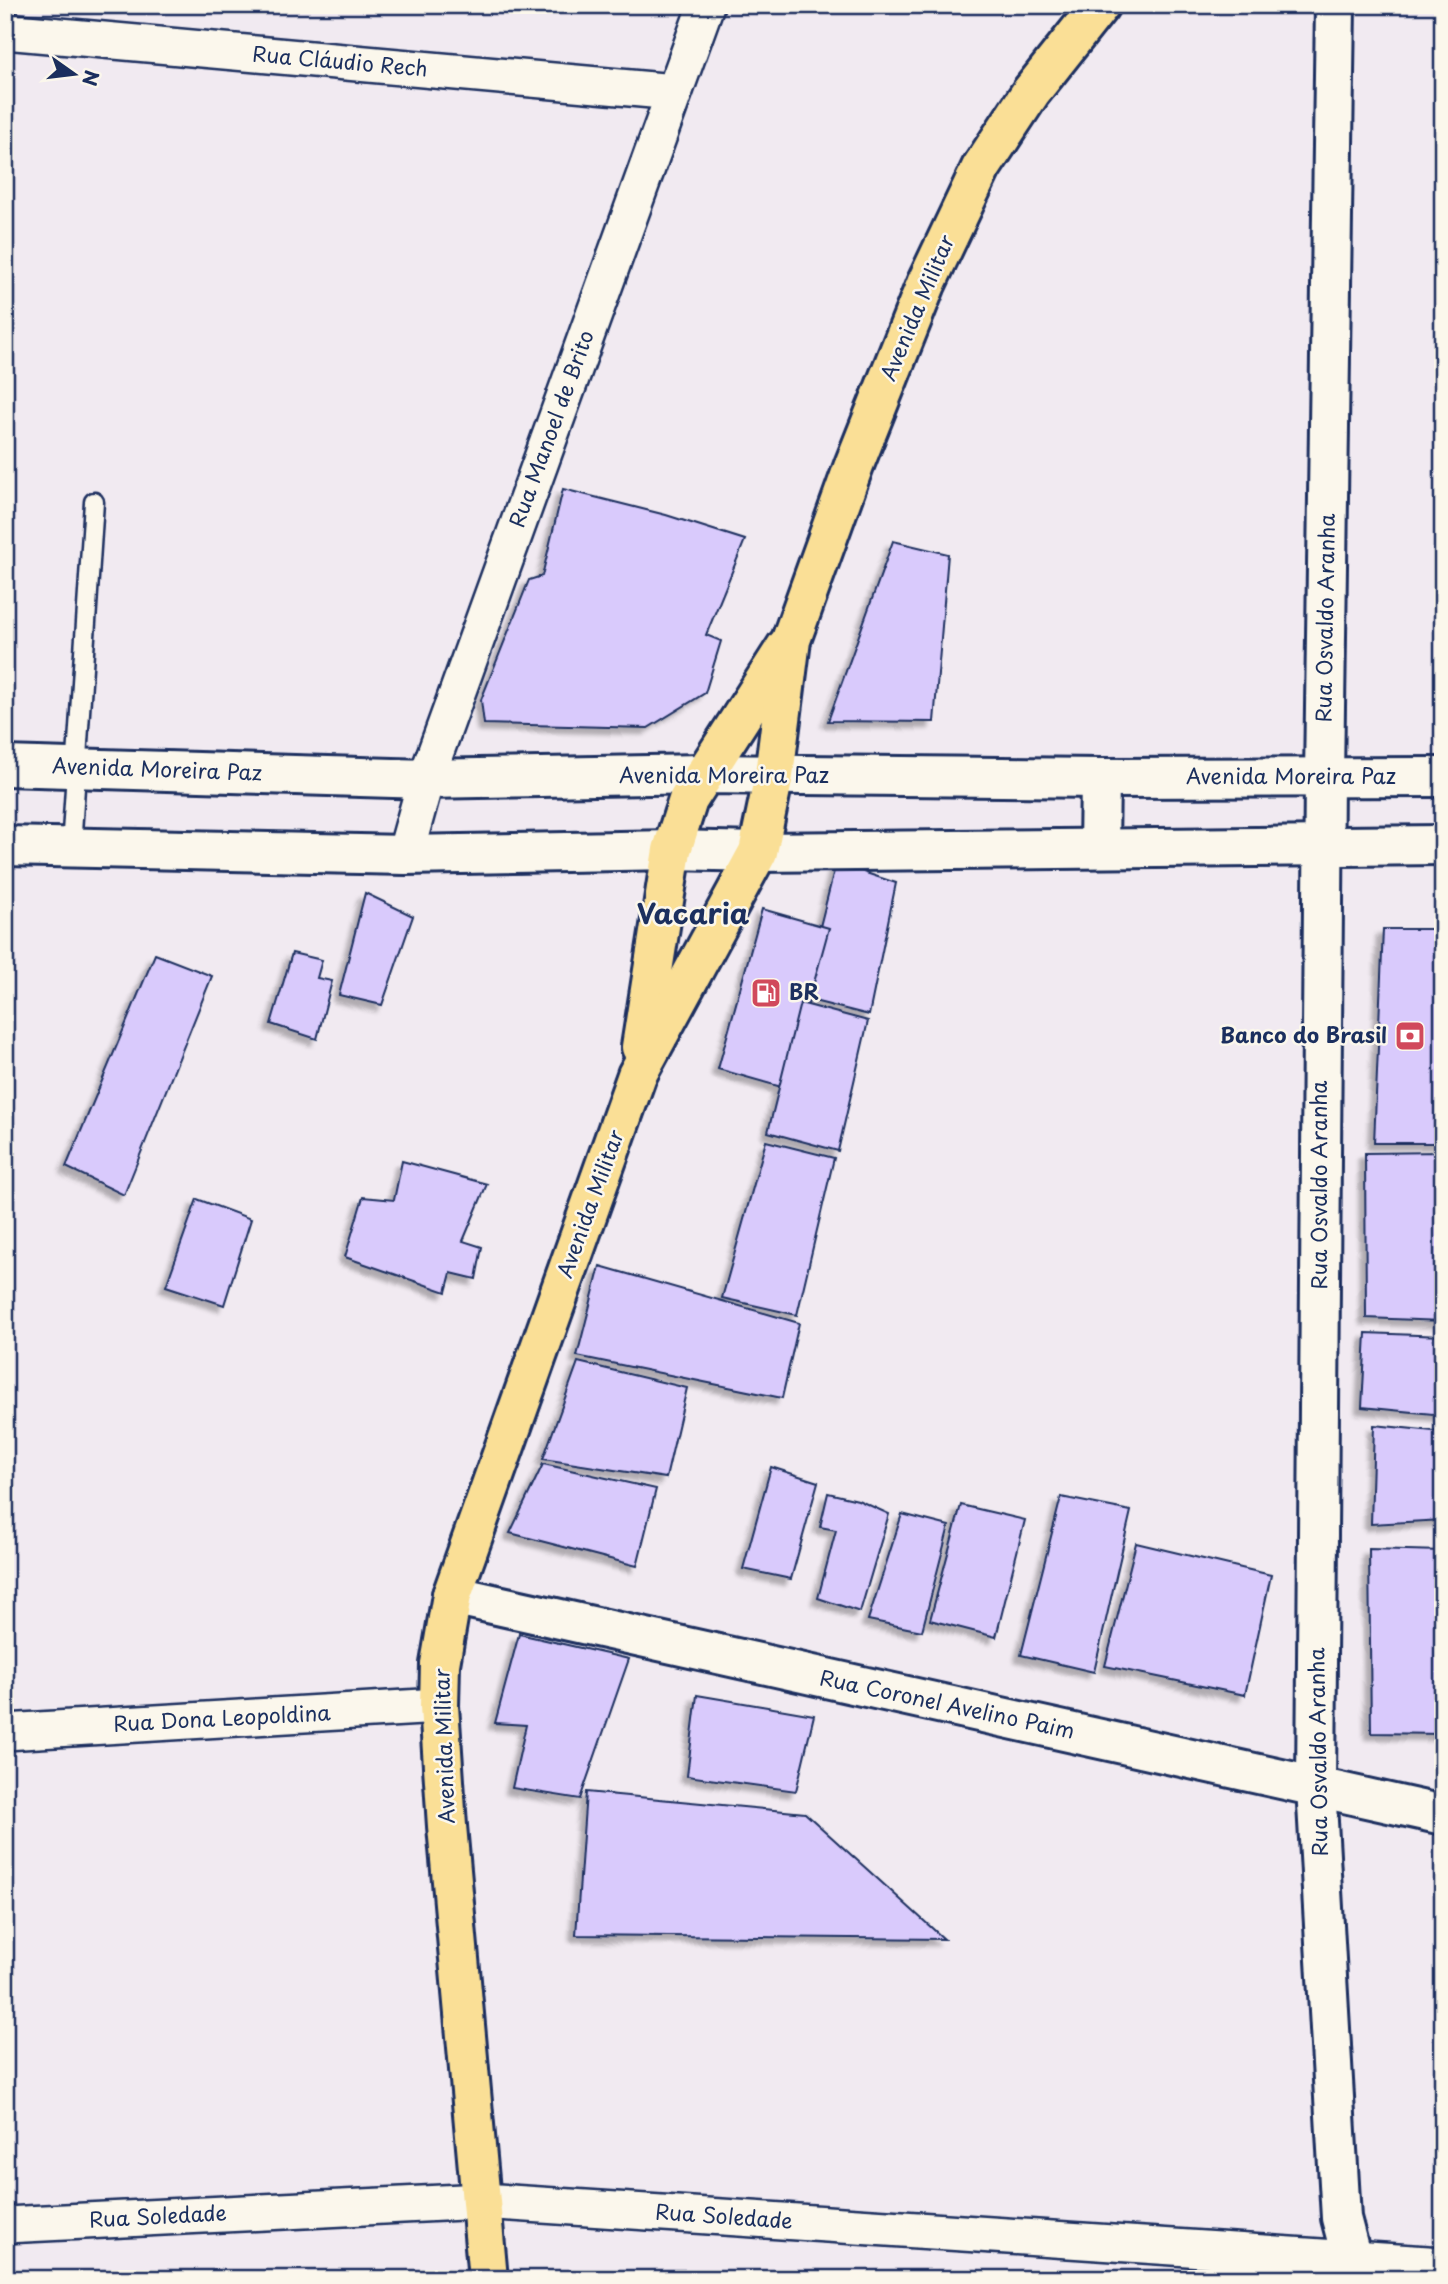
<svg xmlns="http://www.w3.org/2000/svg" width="1448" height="2284" viewBox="0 0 1448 2284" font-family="'Playpen Sans',sans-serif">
<defs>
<filter id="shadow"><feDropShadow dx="-6" dy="6" stdDeviation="2" flood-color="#0004"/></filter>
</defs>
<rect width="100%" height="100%" fill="#f1eaf1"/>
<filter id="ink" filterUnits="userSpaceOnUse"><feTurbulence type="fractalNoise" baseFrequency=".0143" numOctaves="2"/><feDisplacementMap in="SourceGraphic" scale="14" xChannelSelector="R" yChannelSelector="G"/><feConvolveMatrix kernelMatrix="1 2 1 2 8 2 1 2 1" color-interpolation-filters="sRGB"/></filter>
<g filter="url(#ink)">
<g fill="#d9cafc" stroke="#1b2f5e" stroke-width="2" filter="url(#shadow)">
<polygon points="563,489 666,515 745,540 706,635 721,641 705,693 648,728 484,724 481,700 529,580 542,576"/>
<polygon points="893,541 948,554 934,722 828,721"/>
<polygon points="836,863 896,883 869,1015 802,998"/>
<polygon points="365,893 413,916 382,1005 339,995"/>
<polygon points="762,909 829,928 785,1088 718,1069"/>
<polygon points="1383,929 1443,929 1443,1143 1374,1143"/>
<polygon points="292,953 322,960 317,978 332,981 317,1039 271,1024"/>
<polygon points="155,954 212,976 124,1195 66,1167"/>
<polygon points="800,1003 868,1021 838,1151 768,1132"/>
<polygon points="766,1141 834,1158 797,1315 722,1298"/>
<polygon points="1443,1152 1443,1321 1366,1318 1365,1153"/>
<polygon points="402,1161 487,1184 463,1241 482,1247 476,1279 451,1273 446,1292 345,1257 363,1197 394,1200"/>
<polygon points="197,1199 251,1219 224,1305 166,1286"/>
<polygon points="600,1266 799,1323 782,1398 577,1356"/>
<polygon points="1366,1333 1443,1336 1443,1415 1362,1407"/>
<polygon points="578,1362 687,1388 666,1478 543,1459"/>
<polygon points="1374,1425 1443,1432 1443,1520 1371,1524"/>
<polygon points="543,1464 656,1489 637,1566 510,1533"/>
<polygon points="771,1467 818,1482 791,1579 743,1569"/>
<polygon points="828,1493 858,1500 889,1514 860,1612 818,1598 836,1530 820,1527"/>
<polygon points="1061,1497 1131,1511 1094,1672 1021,1655"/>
<polygon points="961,1505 1025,1520 996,1637 930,1620"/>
<polygon points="902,1514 949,1526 922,1631 868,1620"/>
<polygon points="1136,1543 1271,1575 1245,1695 1105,1666"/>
<polygon points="1369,1549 1443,1551 1443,1734 1371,1733"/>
<polygon points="519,1634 629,1659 580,1799 512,1788 526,1725 495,1723"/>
<polygon points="697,1695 814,1715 796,1791 687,1776"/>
<polygon points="586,1792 805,1813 944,1939 576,1935"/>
</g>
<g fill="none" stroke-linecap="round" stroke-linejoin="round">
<g stroke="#1b2f5e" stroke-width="23">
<polyline id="lane" points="71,848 94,502"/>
</g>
<g stroke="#1b2f5e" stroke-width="40">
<g id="street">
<polyline points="5,31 674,92"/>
<polyline points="405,855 426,779 706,5"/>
<polyline points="5,1732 439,1706"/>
<polyline points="5,2225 482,2201 1443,2265"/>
</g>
</g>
<g stroke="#1b2f5e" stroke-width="44">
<g id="secondary">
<polyline points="1335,5 1324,777 1316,1787 1341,2218 1357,2279"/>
<polyline points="5,766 426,779 703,774 1100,778 1443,777"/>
<polyline points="5,846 405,855 672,850 758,852 1443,845"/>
<polyline points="1099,848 1100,778"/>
<polyline points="452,1595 1443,1815"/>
</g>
</g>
<g stroke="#1b2f5e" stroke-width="44">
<g id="highway">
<polyline points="641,1047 672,850 688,800 786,647"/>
<polyline points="488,2279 447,1826 439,1706 440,1664 452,1595 637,1075 758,852 774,775 791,640 854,465 926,284 981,168 1031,92 1100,5"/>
</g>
</g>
<use href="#lane" stroke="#fbf7ec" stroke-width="18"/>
<use href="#street" stroke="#fbf7ec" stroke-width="35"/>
<use href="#secondary" stroke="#fbf7ec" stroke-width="38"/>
<use href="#highway" stroke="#fadf96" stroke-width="38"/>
</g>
</g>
<defs>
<g id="fuel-square" transform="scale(1.575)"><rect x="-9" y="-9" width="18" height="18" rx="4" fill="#d1495b" stroke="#fbf7ec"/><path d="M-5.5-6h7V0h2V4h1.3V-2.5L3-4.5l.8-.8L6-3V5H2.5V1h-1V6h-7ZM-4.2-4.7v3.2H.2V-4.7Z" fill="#fff"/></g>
<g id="bank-square" transform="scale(1.575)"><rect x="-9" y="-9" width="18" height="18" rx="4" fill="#d1495b" stroke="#fbf7ec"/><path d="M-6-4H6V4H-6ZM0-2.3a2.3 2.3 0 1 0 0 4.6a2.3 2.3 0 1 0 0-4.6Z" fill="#fff"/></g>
</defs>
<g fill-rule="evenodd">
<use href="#fuel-square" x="766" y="993"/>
<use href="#bank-square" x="1410" y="1036"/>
</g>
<g text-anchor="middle" stroke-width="5" stroke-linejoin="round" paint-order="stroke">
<g font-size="21" fill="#1b2f5e" stroke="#fbf7ec">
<text transform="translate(340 62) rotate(5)" y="7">Rua Cláudio Rech</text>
<text transform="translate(918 308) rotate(-67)" y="7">Avenida Militar</text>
<text transform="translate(552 429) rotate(-70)" y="7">Rua Manoel de Brito</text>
<text transform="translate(1326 618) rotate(-89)" y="7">Rua Osvaldo Aranha</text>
<text transform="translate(157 770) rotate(2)" y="7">Avenida Moreira Paz</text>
<text x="724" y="783">Avenida Moreira Paz</text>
<text x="1291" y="784">Avenida Moreira Paz</text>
<text transform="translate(1320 1185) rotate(-90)" y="7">Rua Osvaldo Aranha</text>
<text transform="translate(591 1204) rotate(-70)" y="7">Avenida Militar</text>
<text transform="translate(947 1705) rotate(12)" y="7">Rua Coronel Avelino Paim</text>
<text transform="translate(222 1719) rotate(-3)" y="7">Rua Dona Leopoldina</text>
<text transform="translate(445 1746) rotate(-92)" y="7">Avenida Militar</text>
<text transform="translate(1319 1752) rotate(-91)" y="7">Rua Osvaldo Aranha</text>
<text transform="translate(158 2217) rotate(-3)" y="7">Rua Soledade</text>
<text transform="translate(724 2217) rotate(4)" y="7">Rua Soledade</text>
</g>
<g font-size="21" font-weight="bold" fill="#1b2f5e" stroke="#fbf7ec" text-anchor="start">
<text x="789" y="1000">BR</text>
<text x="1387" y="1043" text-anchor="end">Banco do Brasil</text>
</g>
<g font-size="28" font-weight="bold" fill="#1b2f5e" stroke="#fbf7ec">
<text x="693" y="924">Vacaria</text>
</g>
</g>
<rect width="1448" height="2284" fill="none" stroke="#fbf7ec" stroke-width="28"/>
<rect x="14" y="14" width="1420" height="2256" fill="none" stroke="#1b2f5e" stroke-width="2.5" filter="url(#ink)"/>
<g transform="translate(74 74) rotate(104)" stroke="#fbf7ec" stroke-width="5" paint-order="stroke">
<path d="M0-5L12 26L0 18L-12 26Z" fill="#1b2f5e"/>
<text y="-10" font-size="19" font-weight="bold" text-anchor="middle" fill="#1b2f5e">N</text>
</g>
</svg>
